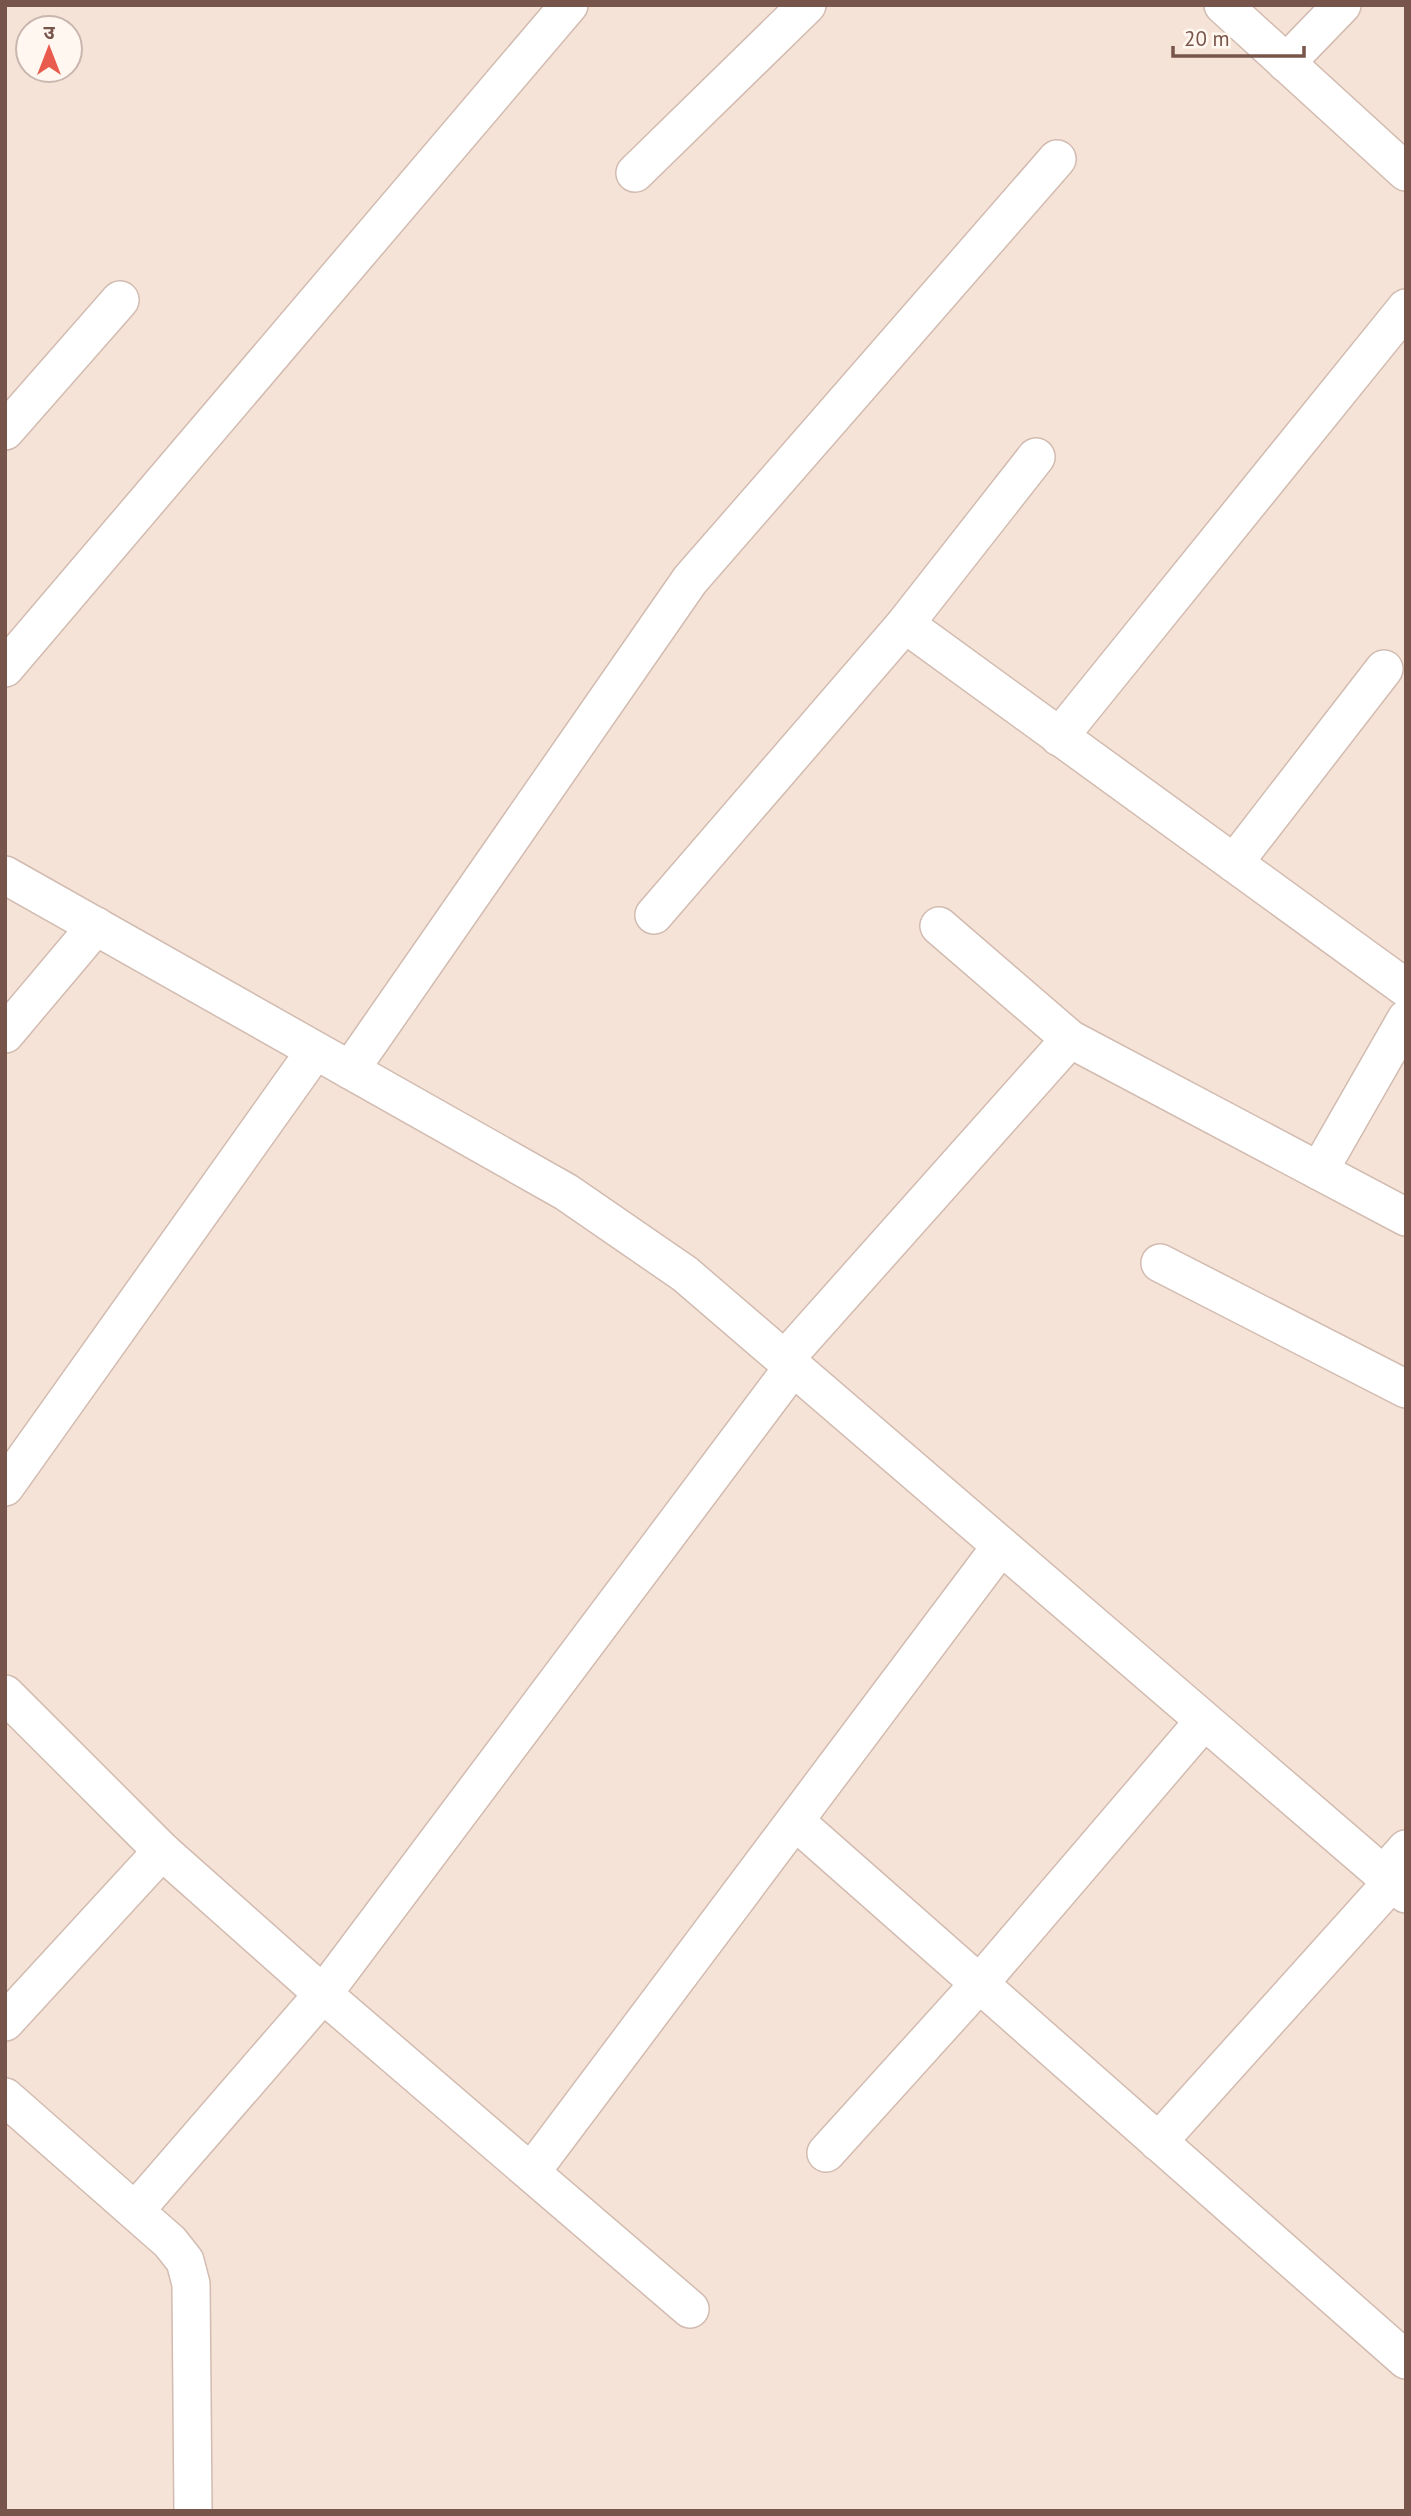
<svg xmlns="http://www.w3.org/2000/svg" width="1411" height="2516" viewBox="0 0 1411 2516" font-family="'PT Sans','Noto Sans Devanagari',sans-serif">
<rect width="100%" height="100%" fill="#fdf2e9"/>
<path fill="#f5e3d7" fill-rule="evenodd" d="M5 5H1406V2511H5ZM28 28H70V70H28Z"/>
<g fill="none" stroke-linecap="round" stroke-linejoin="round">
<g stroke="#d2bbb0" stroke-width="40">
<g id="street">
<polyline points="1223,5 1406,172"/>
<polyline points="1286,63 1342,5"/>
<polyline points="635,173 807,5"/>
<polyline points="5,431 120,300"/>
<polyline points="905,624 1406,988"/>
<polyline points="5,668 569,5"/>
<polyline points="1059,737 1406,308"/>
<polyline points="1234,863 1384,669"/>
<polyline points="5,875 566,1192 685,1274 1406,1894"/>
<polyline points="654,915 905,624 1036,457"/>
<polyline points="939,926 1070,1039 1406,1217"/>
<polyline points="5,1034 96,926"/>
<polyline points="350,1070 690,580 1057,159"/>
<polyline points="1319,1171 1406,1019"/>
<polyline points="1160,1263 1406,1389"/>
<polyline points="785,1359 1070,1039"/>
<polyline points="5,1487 315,1051"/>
<polyline points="5,1694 162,1851 323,1994 690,2309"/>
<polyline points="795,1821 1406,2360"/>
<polyline points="1383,1875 1406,1849"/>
<polyline points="5,2022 162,1851"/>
<polyline points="5,2097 170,2242 185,2261 191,2284 193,2511"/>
<polyline points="1158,2142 1392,1882"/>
<polyline points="826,2153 979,1984 1204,1721"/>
<polyline points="532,2171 1001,1546"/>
<polyline points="135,2211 323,1994 793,1367"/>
</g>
</g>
<use href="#street" stroke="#fff" stroke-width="37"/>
</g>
<rect width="1411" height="2516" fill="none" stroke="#78554b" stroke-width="14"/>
<g transform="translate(49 49)"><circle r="33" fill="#fff7f0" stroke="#c9b6ae" stroke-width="2"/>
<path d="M0-5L12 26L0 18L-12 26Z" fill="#e85b4d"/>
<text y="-10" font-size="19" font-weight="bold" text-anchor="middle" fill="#78554b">उ</text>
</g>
<path d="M1173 46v10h131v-10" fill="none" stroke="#78554b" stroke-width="3.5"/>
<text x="1184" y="46" font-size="21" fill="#78554b" stroke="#fff7f0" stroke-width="5" paint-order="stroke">20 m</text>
</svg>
